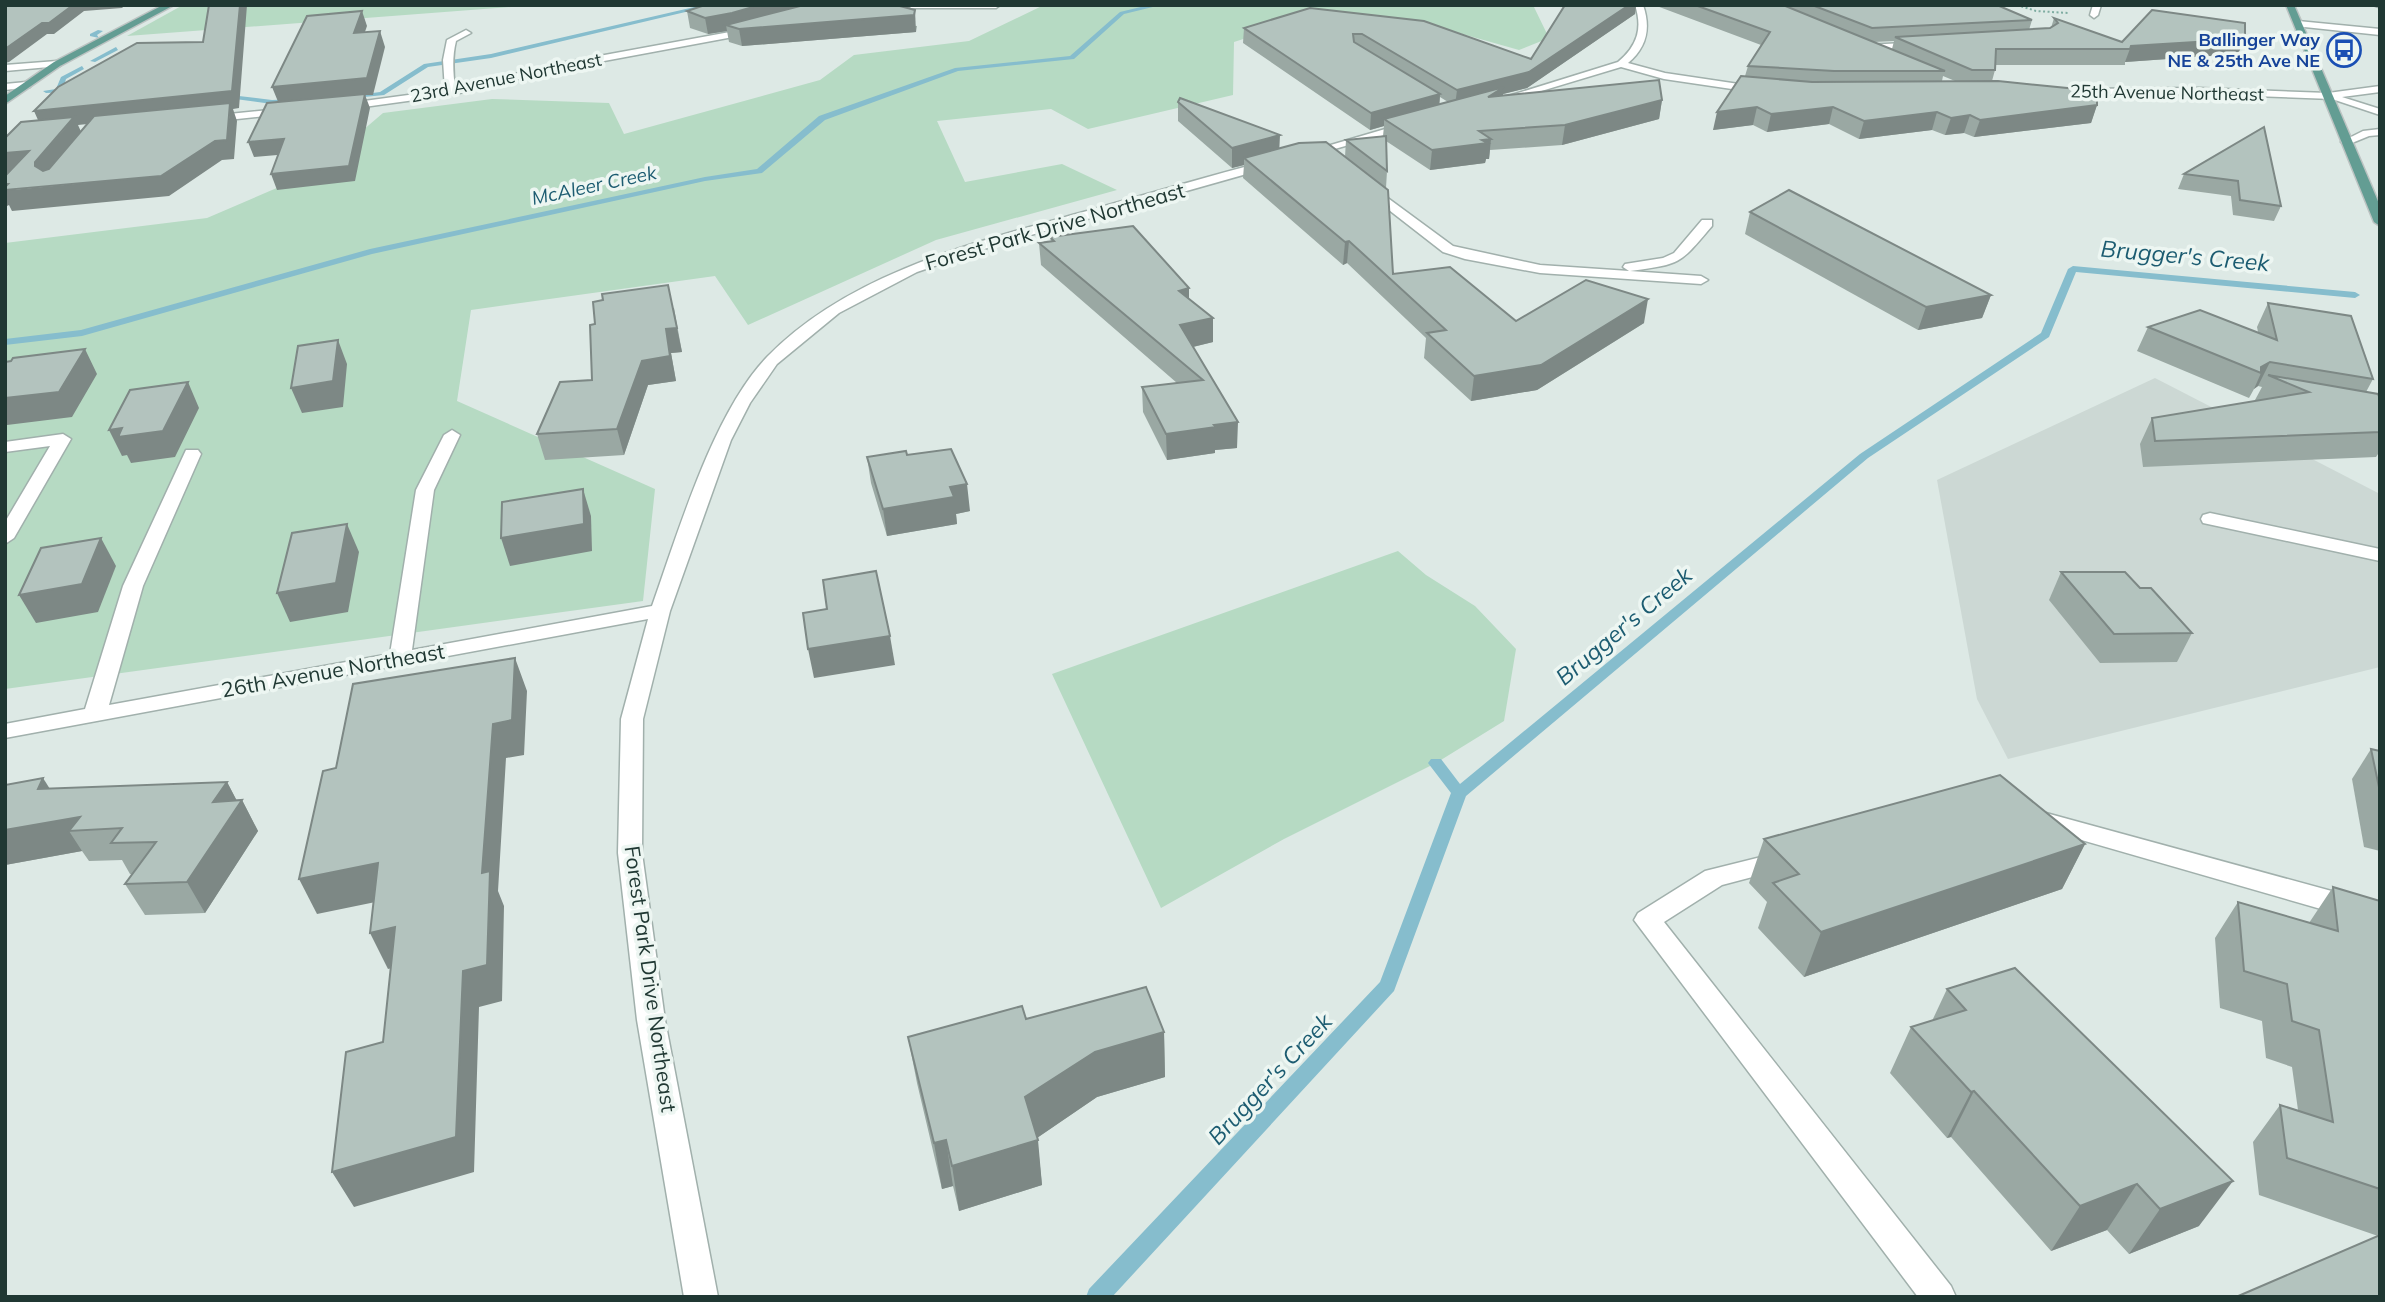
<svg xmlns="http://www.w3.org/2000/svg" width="2385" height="1302" viewBox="0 0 2385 1302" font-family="Mulish,sans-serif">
<rect width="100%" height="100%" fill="#dde9e5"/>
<polygon fill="#ccd8d4" points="2155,378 2380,494 2380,667 2008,759 1977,699 1937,480"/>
<g fill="#b6dac3">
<polygon points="183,5 537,5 127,36"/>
<polygon points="1044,5 1533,5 1549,38 1519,50 1427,24 1299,21 1234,42 1233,95 1088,129 1051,109 937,121 965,182 1062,164 1117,190 936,240 748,325 715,276 471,310 457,401 655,489 643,601 5,689 5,243 207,218 314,172 383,113 492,99 609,103 624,134 820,80 854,55 969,41"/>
<polygon points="1398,551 1426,575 1475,606 1516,649 1504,721 1436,763 1284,839 1161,908 1052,674"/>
</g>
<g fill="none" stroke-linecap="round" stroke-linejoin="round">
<g fill="#86bdcd" fill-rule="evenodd">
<polygon points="703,5 715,5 491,58 428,67 384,95 354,98 351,96 380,92 424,64 491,54"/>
<polygon points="1149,5 1161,5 1124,14 1074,59 958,71 825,120 762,173 705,181 372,254 82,336 5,345 5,339 81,330 370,249 705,177 757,169 819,116 955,68 1070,56 1120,12"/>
<polygon points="98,30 103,31 97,35 99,38 90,36 90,34"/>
<polygon points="116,47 118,50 95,62 90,61"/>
<polygon points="82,66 84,69 66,79 63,89 74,90 74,92 46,93 43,91 56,89 61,77"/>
<polygon points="222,94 272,100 295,99 299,101 272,104 220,97"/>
<polygon points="2073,266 2355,292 2360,295 2355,298 2076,272 2049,337 1868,458 1466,796 1394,991 1112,1297 1086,1297 1089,1289 1380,982 1451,793 1428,763 1431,759 1441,759 1460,784 1860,454 2041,333 2068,269"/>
</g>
<g stroke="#a1b0ac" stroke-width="3">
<g id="minor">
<polygon points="907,5 1000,5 996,8 911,8"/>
<path d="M1635 5H1643C1651 28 1647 47 1628 63L1665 73 1759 87 1764 90 1759 93 1664 79 1621 67 1498 104 1489 102 1618 62C1637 46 1643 29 1635 5Z"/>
<polygon points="2093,5 2101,5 2098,15 2094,18 2090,15"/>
<polygon points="2298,21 2380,29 2380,35 2295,26 2295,22"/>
<path d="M757 27 762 30 760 32 561 69 451 95 342 110 337 107 342 104 445 90 443 60 447 40 466 30 471 33 456 41C452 57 453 72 455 88L561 63Z"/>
<polygon points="1923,42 1923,46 1920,47 1866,51 1861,48 1866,45"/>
<polygon points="57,61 62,64 60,66 5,71 5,65"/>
<polygon points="26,82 30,83 30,87 5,90 5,84"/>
<polygon points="2380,86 2380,92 2342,97 2380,109 2380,115 2332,99 2198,94 2071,95 2066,92 2071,89 2198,88 2328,93"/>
<polygon points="289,108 294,111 293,113 209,122 204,119 209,116"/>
<polygon points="1409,122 1414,125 1413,127 1306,157 1300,154"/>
<polygon points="2380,129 2380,135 2369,136 2347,145 2341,142 2363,131"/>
<path d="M1271 160 1277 164 1275 166 999 244 917 272 839 313 777 364 750 403 731 440 670 611 643 719 642 853 665 1020 718 1297H684L637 1020 618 853 621 719 648 619 5 738V724L85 709 123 586 186 450H198L201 454 143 586 109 705 390 654 416 490 444 435 452 430 460 435 434 490 412 650 652 606C678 533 713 413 767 357 850 272 976 242 1087 211 1148 194 1209 176 1271 160Z"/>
<path d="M1366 182 1453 246 1540 265 1629 271 1623 267 1625 264 1663 258 1674 253 1702 220H1712V226C1679 265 1681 264 1630 271L1701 276 1708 280 1701 284 1540 273 1465 259 1443 252 1362 189V183Z"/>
<polygon points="63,434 71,439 14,538 5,544 5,522 50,446 5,452 5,442"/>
<polygon points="2210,513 2380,549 2380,561 2203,523 2201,519 2203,515"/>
<polygon points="2035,810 2379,904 2380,926 2026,824 2023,818 2026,812"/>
<polygon points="1781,852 1790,855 1794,861 1790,867 1722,885 1664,922 1951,1286 1956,1297 1918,1297 1634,920 1638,913 1705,871"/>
</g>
</g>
<g stroke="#bcc3c2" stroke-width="3">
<g id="major">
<polygon points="163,5 174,5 60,66 5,104 5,96 54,62"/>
<polygon points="2286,5 2294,5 2380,206 2380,226 2374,222"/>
</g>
</g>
<polyline stroke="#7eaca1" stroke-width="2" stroke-dasharray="2 2.5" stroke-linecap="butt" points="2017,5 2036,11 2068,13"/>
<use href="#minor" fill="#fff" fill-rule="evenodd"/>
<use href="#major" fill="#639d93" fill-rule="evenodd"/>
</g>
<g fill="#9aa8a3" fill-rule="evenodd">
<path d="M1565 5H1636L1635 14 1527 88 1503 94V96L1662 100 1659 119 1562 145 1490 150 1489 159H1486L1485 163 1430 170 1386 141 1387 171 1386 188 1393 274 1516 321 1644 323 1537 390 1471 401 1424 358 1426 338 1347 263 1343 265 1243 178 1244 165 1232 168 1178 121V102L1279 148 1345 157 1346 140 1383 136 1384 126 1370 130 1243 43 1244 28 1310 8 1531 59ZM1440 97 1448 102 1439 104Z"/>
<path d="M1654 5H1997L2032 20 2029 30 2051 28 2054 18 2122 42 2238 54 2125 62V65H1995V70L1992 81 2097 105 2091 123 1974 137 1964 133 1945 135 1932 130 1859 139 1829 124 1767 132 1753 125 1713 130 1745 76 1748 66 1761 45ZM1894 41 1892 49 1874 42ZM1943 76 1955 81H1942Z"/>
<polygon points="2368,5 2380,5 2380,9"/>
<polygon points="687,11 917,26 916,32 742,46 729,42 727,31 708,34 690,28"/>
<polygon points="2264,127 2281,206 2274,221 2233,215 2231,196 2178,189 2184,174"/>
<polygon points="1750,212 1991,295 1982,318 1918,330 1745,234"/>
<polygon points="1050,237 1189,288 1189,299 1213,318 1213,342 1193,347 1237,448 1215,450 1215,453 1167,460 1143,412 1142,387 1177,383 1041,265 1039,243 1051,242"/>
<polygon points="2268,303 2373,379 2366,392 2380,399 2380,451 2376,457 2143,467 2140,444 2152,418 2256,401 2255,400 2262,387 2258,386 2254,389 2249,398 2137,351 2148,327 2258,332 2257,327"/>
<polygon points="674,308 682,352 671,353 676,381 648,385 624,455 545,460 537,434 592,380 595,324"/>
<polygon points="907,455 970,511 956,514 957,524 887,536 871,483 867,457"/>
<polygon points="2061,572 2140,588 2192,633 2177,662 2100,663 2049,600"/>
<polygon points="2371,749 2380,751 2380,851 2364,847 2352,779"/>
<polygon points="227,782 237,801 242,800 258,831 205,913 145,915 125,884 133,874 130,874 122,860 89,861 82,851 5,865 5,785 50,789"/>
<polygon points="1764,839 2085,844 2062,889 1804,977 1758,928 1767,902 1749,883"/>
<polygon points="2333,887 2380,901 2380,1297 2378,1236 2259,1195 2253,1142 2280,1105 2298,1110 2292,1067 2266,1058 2262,1021 2220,1008 2215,938 2238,902 2309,923"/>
<polygon points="1947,989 2199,1226 2129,1254 2107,1230 2051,1251 1951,1137 1947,1138 1890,1073 1911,1027 1932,1021"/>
<polygon points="1026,1019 1164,1032 1165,1077 1097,1097 1037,1138 1042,1185 959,1211 953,1186 942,1189 917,1083 908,1037"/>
</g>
<g fill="#7d8885">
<polygon points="73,5 125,5 122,8 84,11 54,34 47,34 9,62 5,63 5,49 42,23"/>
<polygon points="240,5 247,5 239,108 233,109 237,121 234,159 222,160 169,196 12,211 9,205 7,206 5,202 5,184 8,184 11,190 161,176 215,141 227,140 230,109 78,125 83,136 44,182 45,186 37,171 5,174 5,153 29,151 35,162 67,126 42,129 34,111 232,91"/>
<polygon points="760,5 817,5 726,25 727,31 708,34 705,18"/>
<polygon points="1629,5 1636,5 1635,14 1527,88 1503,94 1502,105 1455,106 1457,90 1529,72"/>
<polygon points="915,10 916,32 742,46 739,29"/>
<polygon points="362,11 367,26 359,49 354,33"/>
<polygon points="380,31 385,47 373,95 365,95 370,108 355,181 277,190 271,174 364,96 279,104 272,87"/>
<polygon points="2245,39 2238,54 2125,62 2131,46"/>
<polygon points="1440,94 1439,111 1384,119 1384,126 1370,130 1371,113"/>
<polygon points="1662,100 1659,119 1562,145 1565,125"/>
<polygon points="2097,105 2091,123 1974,137 1980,120"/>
<polygon points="1757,107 1753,125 1713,130 1717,112"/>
<polygon points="1833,107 1829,124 1767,132 1771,114"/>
<polygon points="1937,112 1932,130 1859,139 1864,121"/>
<polygon points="1970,115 1964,133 1945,135 1951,118"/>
<polygon points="1280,135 1279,155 1244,158 1244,165 1232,168 1232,148"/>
<polygon points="284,139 289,154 254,157 248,142"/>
<polygon points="1491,139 1489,159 1486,159 1485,163 1430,170 1432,150"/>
<polygon points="1349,241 1347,263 1343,265 1345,242"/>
<polygon points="668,285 682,352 671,353 676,381 648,385 624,455 617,429 642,361 666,329"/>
<polygon points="1189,288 1189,311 1179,291"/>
<polygon points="1991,295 1982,318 1918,330 1926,307"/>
<polygon points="1648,299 1644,323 1537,390 1471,401 1474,376"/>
<polygon points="1213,318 1213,342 1180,350 1180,325"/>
<polygon points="338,340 347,364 343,407 302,413 291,388"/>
<polygon points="85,349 97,374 72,417 7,425 5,428 5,398"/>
<polygon points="2270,362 2258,386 2254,389 2261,373 2261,367"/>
<polygon points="188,382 199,408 175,457 131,463 127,455 122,456 109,430"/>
<polygon points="1238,422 1237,448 1215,450 1215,453 1167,460 1166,434 1214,425"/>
<polygon points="967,484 970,511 956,514 957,524 887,536 883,509 950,487"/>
<polygon points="583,489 591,516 592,551 510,566 501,538"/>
<polygon points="347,524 359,552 348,612 290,622 277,593"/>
<polygon points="101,538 116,566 98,612 36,623 19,595"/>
<polygon points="890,636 895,665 814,678 808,649"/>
<polygon points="515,658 527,691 524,755 506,758 498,891 504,906 502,1001 479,1007 474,1172 354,1207 332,1172 463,971 493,724"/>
<polygon points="43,778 62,808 38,789"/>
<polygon points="227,782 239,805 242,800 258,831 205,913 187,882 213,802"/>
<polygon points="80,817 69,831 82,851 5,865 5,830"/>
<polygon points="2085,844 2062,889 1804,977 1821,932"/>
<polygon points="378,863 395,898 317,914 299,879"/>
<polygon points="395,927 412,963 388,969 370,933"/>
<polygon points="1164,1032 1165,1077 1097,1097 1031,1142 1038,1140 1042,1185 959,1211 952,1166 1025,1097 1095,1052"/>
<polygon points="1974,1091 1951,1137 1947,1138 1971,1092"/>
<polygon points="946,1140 953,1186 942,1189 934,1143"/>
<polygon points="2233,1181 2199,1226 2129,1254 2160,1209"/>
<polygon points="2137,1184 2107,1230 2051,1251 2080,1206"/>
</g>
<g fill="#b3c3be" stroke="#7d8885" stroke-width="2">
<polygon points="5,5 73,5 49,23 42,23 5,49"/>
<polygon points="209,5 240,5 232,91 34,111 58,87 137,43 203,42"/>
<polygon points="705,5 760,5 732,13 705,18 687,11"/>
<polygon points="804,5 896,5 915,10 914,15 739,29 726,25"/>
<polygon points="1565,5 1629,5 1529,72 1457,90 1362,34 1353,34 1354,42 1440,94 1371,113 1244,28 1310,8 1424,21 1531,59"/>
<polygon points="1695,5 1783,5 1945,71 1834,71 1748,66 1770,32"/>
<polygon points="1812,5 1997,5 2032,20 1872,28"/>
<polygon points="2152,10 2245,23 2245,39 2131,46 2130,49 1996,49 1995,70 1972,70 1895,37 2050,28 2058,23 2054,18 2122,42"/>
<polygon points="362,11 354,33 380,31 367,78 272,87 307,16"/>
<polygon points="1741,76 1812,82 1998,81 2097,91 2097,105 1980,120 1970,115 1951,118 1937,112 1864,121 1833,107 1771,114 1757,107 1717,112"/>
<polygon points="1659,80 1662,100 1565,125 1479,131 1491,139 1482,140 1488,143 1432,150 1384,119 1504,87 1488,97"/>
<polygon points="365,94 349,166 271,174 284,139 248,142 267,103"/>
<polygon points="1180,98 1280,135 1232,148 1178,102"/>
<polygon points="230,103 227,140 215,141 161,176 5,190 5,187 8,184 5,184 5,176 29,151 5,153 5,138 21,122 74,117 35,162 35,166 43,171 49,169 94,116"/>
<polygon points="2264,127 2281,206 2240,200 2238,181 2184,174"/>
<polygon points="1386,136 1387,171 1346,140"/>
<polygon points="1326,142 1388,190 1393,274 1450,267 1516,321 1586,280 1648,299 1541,365 1474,376 1427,333 1446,330 1349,241 1345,242 1244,158 1299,143"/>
<polygon points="1789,190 1991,295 1926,307 1750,212"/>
<polygon points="1133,226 1189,288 1179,291 1213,318 1180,325 1238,422 1214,425 1216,427 1166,434 1142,387 1203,380 1039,243 1054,241 1050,237"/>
<polygon points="668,285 677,328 666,329 670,356 642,361 617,429 537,434 560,382 592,380 590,325 595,324 593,302 603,300 602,294"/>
<polygon points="2268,303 2351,316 2373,379 2270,362 2261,367 2261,373 2148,327 2200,310 2277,340"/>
<polygon points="338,340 333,381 291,388 298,346"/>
<polygon points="85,349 59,392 5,398 5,362 11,361 13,358"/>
<polygon points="2268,375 2378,394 2380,399 2380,432 2155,441 2152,418 2309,392"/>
<polygon points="188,382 163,431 118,437 122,428 109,430 130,390"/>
<polygon points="951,449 967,484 950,487 954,497 883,509 867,457 906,451 907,455"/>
<polygon points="583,489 584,524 501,538 502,502"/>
<polygon points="347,524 336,583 277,593 292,533"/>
<polygon points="101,538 82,584 19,595 41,548"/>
<polygon points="876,571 890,636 808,649 803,613 827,609 823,580"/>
<polygon points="2061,572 2125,572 2140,588 2151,588 2192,633 2114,634"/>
<polygon points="515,658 512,720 493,724 482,873 490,871 487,965 463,971 456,1137 332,1172 346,1052 383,1042 395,927 370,933 378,863 299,879 323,771 336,768 353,684"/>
<polygon points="2371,749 2380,751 2380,792"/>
<polygon points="2000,775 2085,844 1821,932 1773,883 1799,874 1764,839"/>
<polygon points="43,778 38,789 227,782 213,802 242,800 187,882 125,884 156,842 111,843 122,828 69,831 80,817 5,830 5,785"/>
<polygon points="2333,887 2380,901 2380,1189 2287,1158 2280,1105 2333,1122 2319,1030 2292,1021 2287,984 2244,971 2238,902 2338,931"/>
<polygon points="2015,968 2233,1181 2160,1209 2137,1184 2080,1206 1974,1091 1971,1092 1911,1027 1966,1010 1947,989"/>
<polygon points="1146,987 1164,1032 1095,1052 1025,1097 1038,1140 952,1166 946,1140 934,1143 908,1037 1022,1006 1026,1019"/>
<polygon points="2380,1235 2380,1297 2236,1297"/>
</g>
<defs>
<g id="bus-ring" transform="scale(1.75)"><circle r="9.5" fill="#edf6f2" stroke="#1a4fb4" stroke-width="1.5"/><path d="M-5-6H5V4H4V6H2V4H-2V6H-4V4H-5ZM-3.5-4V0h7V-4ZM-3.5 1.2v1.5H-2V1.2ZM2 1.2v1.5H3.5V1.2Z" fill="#1a4fb4"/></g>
</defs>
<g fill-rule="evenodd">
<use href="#bus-ring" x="2344" y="50"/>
</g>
<g text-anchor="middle" stroke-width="7" stroke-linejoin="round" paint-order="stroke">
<g font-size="18" font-weight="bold" fill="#164399" stroke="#edf6f2" text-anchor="end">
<text x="2320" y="46">Ballinger Way<tspan x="2320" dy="21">NE &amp; 25th Ave NE</tspan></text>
</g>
<g font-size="18" fill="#203833" stroke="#edf6f2">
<text transform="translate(506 78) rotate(-11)" y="6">23rd Avenue Northeast</text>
<text transform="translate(2167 93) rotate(1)" y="6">25th Avenue Northeast</text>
</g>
<g font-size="19" font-style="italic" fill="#1c5c71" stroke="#edf6f2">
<text transform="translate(594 185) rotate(-12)" y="7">McAleer Creek</text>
</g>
<g font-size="21" fill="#203833" stroke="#edf6f2">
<text transform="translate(1055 227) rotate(-16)" y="7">Forest Park Drive Northeast</text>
<text transform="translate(333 671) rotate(-10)" y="7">26th Avenue Northeast</text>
<text transform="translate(650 979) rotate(82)" y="7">Forest Park Drive Northeast</text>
</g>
<g font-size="23" font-style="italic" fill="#1c5c71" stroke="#edf6f2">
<text transform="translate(2185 256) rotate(5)" y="8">Brugger's Creek</text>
<text transform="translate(1624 626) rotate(-40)" y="8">Brugger's Creek</text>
<text transform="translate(1270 1079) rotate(-47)" y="8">Brugger's Creek</text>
</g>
</g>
<rect width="2385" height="1302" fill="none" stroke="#203833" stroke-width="14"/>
</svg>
